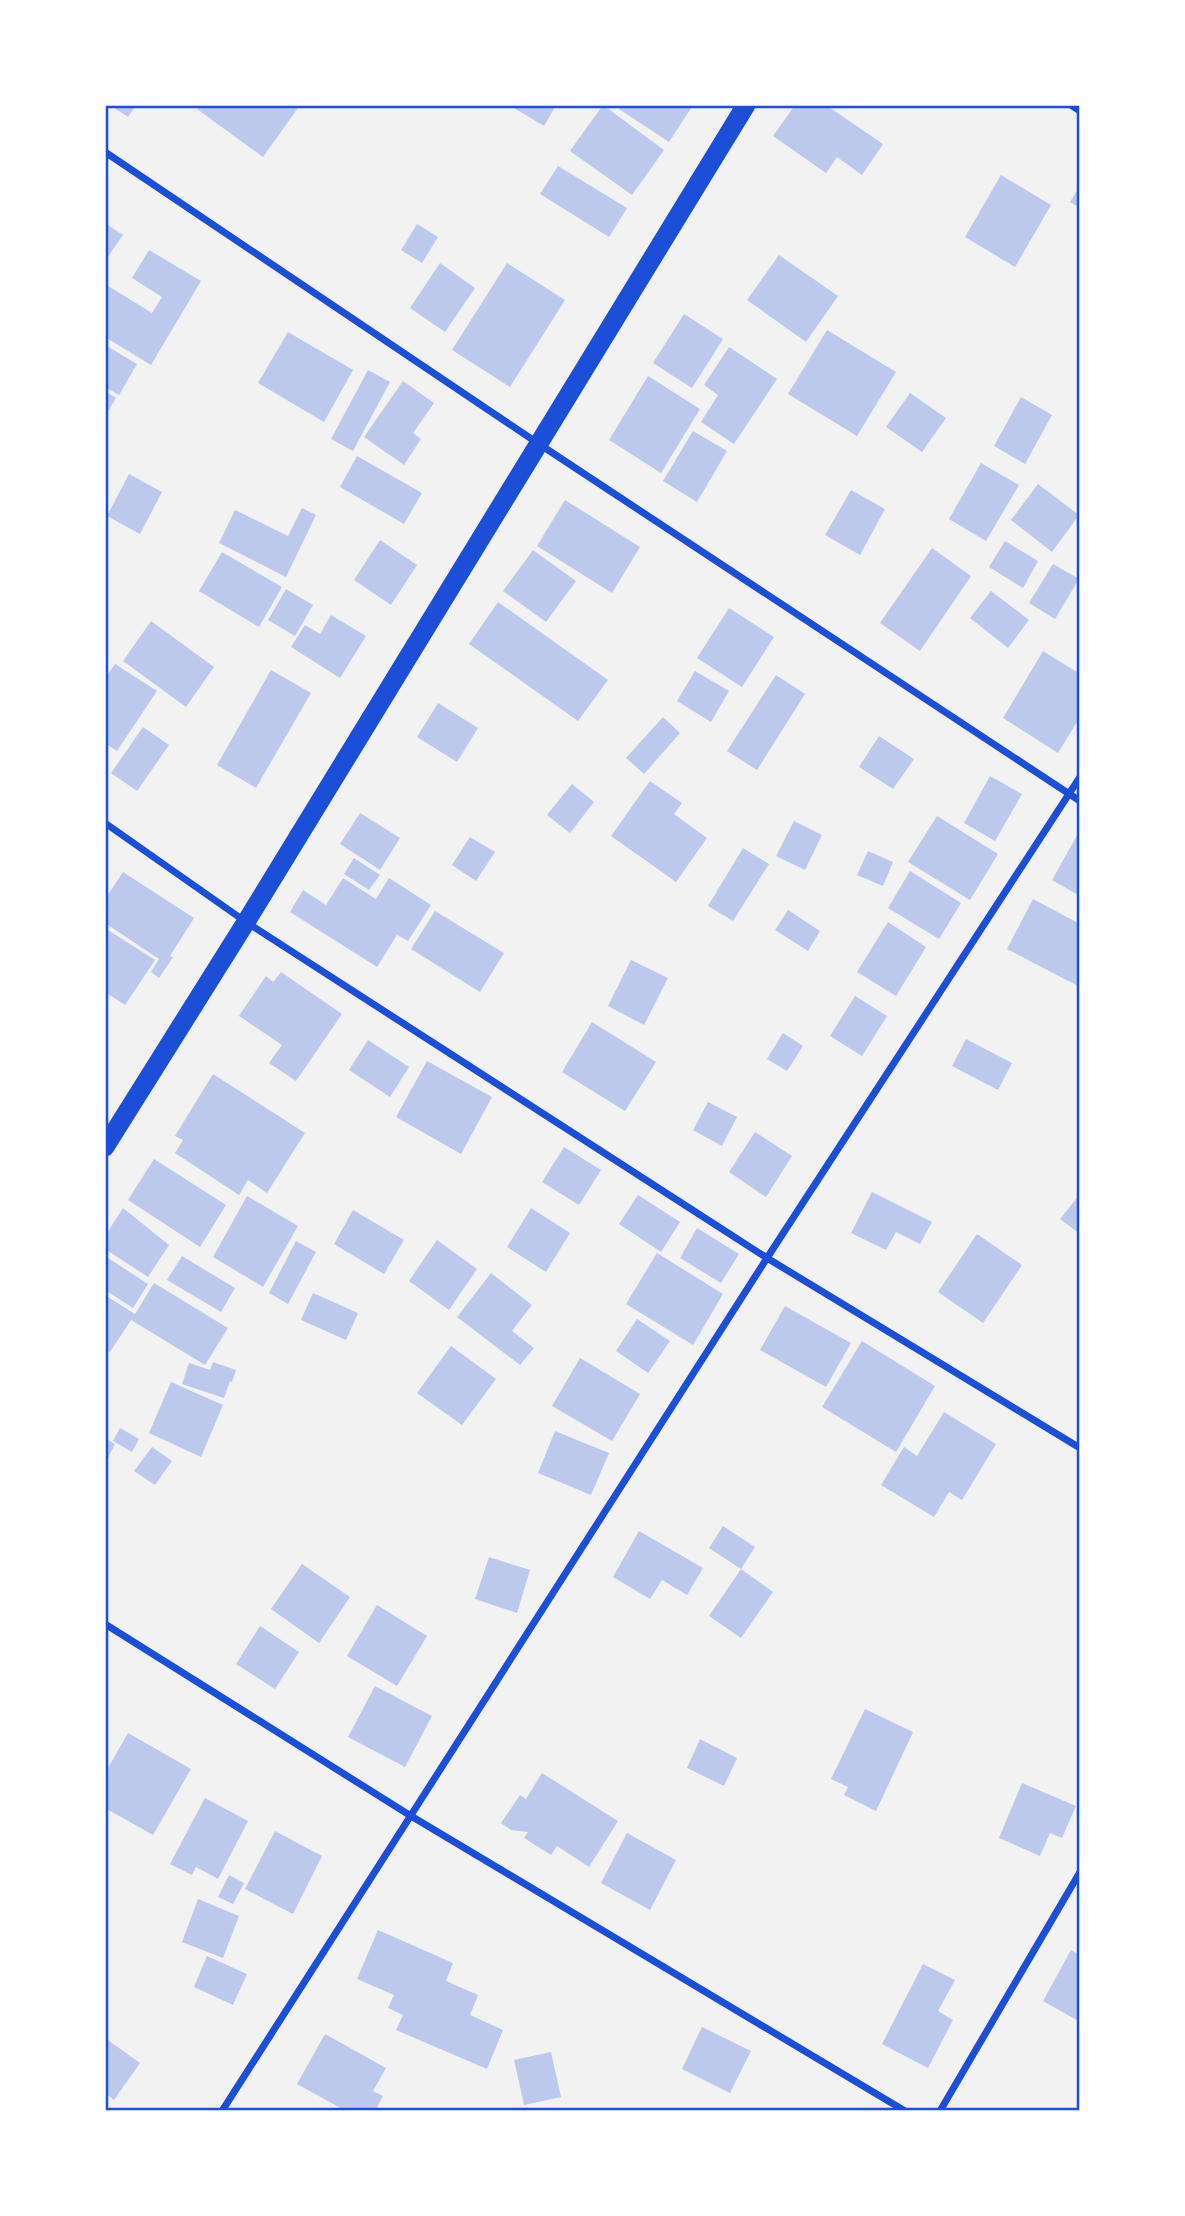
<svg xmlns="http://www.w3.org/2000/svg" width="1185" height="2216" viewBox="0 0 1185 2216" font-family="Signika,sans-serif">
<rect width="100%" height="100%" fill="#f2f2f2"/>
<g fill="#bdc9ec">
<polygon points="110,105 136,105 128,117"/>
<polygon points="201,105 300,105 263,157 197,109"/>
<polygon points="509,105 556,105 544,126"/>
<polygon points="603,105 664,150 632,195 570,151"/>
<polygon points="613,105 693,105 669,142"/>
<polygon points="795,105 826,105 883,144 862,175 837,157 826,173 773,136"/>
<polygon points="558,166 627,208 609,237 540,194"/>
<polygon points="1001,175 1051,205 1015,267 965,237"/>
<polygon points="1080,186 1080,208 1070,202"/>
<polygon points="105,223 123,235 105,261"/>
<polygon points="417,224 438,237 422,263 401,250"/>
<polygon points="149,250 201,281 151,365 105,337 105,284 152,313 162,297 132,278"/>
<polygon points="779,255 838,296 806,342 747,300"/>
<polygon points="440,263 475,288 445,332 410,308"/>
<polygon points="507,263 565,300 510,387 452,350"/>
<polygon points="684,314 723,339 692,388 653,363"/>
<polygon points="827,330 896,372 857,436 788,394"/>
<polygon points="288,332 353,370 324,422 258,383"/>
<polygon points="105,345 137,364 119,395 105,387"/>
<polygon points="729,347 777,379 734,444 701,422 718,395 704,385"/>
<polygon points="368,370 390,382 353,451 331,439"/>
<polygon points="648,376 700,409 661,473 609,440"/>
<polygon points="403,381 434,403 413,433 421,439 404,465 364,437"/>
<polygon points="105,391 116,398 105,416"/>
<polygon points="910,393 946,418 922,452 886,427"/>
<polygon points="1021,397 1052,415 1025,464 994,446"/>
<polygon points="693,431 727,451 697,502 663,481"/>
<polygon points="357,456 422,493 404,524 340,487"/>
<polygon points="981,463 1019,485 986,541 949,519"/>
<polygon points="129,474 162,492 140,534 107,516"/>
<polygon points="1038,484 1079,515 1052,552 1011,520"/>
<polygon points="851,490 885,509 860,555 825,535"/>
<polygon points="565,500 640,547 612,593 537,546"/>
<polygon points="302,508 316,515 286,577 219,543 235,510 288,536"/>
<polygon points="380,540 417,565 391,605 354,580"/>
<polygon points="1005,541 1038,561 1023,588 989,567"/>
<polygon points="932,548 971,576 920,651 880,623"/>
<polygon points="533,550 576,581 546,622 503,591"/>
<polygon points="222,552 282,587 259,627 199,591"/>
<polygon points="1053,564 1079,579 1055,619 1029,603"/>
<polygon points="286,589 313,605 295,636 268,620"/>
<polygon points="991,591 1029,620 1008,648 970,618"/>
<polygon points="498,602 608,680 578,721 469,644"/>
<polygon points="729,608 774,637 742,687 697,658"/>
<polygon points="331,615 366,636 340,678 291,647 305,625 320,634"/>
<polygon points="151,621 214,667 186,707 123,661"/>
<polygon points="1043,651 1080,674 1080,717 1058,753 1003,718"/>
<polygon points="115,664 157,691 117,751 105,743 105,678"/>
<polygon points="271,670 311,693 256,788 217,765"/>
<polygon points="695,671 729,691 711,722 677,701"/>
<polygon points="776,675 805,694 757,770 727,751"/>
<polygon points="438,703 478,728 457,762 417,737"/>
<polygon points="663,717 680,733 644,774 626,758"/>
<polygon points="143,727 169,745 137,791 111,773"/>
<polygon points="879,736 914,759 893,789 859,767"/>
<polygon points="990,776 1022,794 995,841 964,823"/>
<polygon points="650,781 682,803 674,814 707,838 676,882 611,836"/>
<polygon points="572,784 594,802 570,833 547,815"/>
<polygon points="360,813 400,838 380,870 340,844"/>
<polygon points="937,816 998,854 970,900 908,862"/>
<polygon points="794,821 822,835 805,870 776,856"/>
<polygon points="1080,830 1080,896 1052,880"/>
<polygon points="470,837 495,852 476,881 452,865"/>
<polygon points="743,848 769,864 733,921 708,906"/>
<polygon points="868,851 893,862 883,886 857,875"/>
<polygon points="354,858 380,875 369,890 344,874"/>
<polygon points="910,871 961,903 939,939 888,908"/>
<polygon points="123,872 194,918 170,956 173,957 159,978 151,972 159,959 105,923 105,899"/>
<polygon points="343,878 376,899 389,878 431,905 408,941 397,935 377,967 290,912 303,890 326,905"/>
<polygon points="1033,899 1080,924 1080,987 1007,949"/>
<polygon points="788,910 820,931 808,951 775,930"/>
<polygon points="435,911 504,953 480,992 411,949"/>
<polygon points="888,922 926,947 896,996 857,972"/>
<polygon points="105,928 155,960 125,1005 105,992"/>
<polygon points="631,960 668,978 644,1025 608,1006"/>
<polygon points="281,972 342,1014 296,1081 269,1063 282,1045 239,1016 266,976 273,982"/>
<polygon points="855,996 887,1016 862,1056 830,1036"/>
<polygon points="592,1022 656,1062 625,1111 562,1072"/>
<polygon points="783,1033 803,1046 787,1071 767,1059"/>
<polygon points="966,1039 1012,1063 998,1090 952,1066"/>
<polygon points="368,1040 409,1067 390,1097 349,1070"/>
<polygon points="427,1061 492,1097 461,1154 396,1117"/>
<polygon points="213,1074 305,1133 267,1193 248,1180 239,1195 175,1153 183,1140 175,1136"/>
<polygon points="708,1102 737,1117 722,1146 693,1130"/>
<polygon points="755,1132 792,1156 766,1197 729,1172"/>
<polygon points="564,1147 601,1170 579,1205 542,1182"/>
<polygon points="154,1159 226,1205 200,1247 128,1200"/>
<polygon points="872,1192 932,1222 920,1244 896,1232 886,1250 851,1233"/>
<polygon points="1080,1194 1080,1234 1060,1219"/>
<polygon points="638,1195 680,1222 661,1252 619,1224"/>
<polygon points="247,1196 298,1226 263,1287 213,1257"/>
<polygon points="123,1208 169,1245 148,1277 105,1249 105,1236"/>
<polygon points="531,1208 570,1233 546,1272 507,1247"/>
<polygon points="353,1210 404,1240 384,1274 334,1244"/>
<polygon points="697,1228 739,1254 721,1283 680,1258"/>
<polygon points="977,1234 1022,1265 983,1323 938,1292"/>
<polygon points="437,1240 477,1269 449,1310 409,1281"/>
<polygon points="296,1241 316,1252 288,1304 269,1293"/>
<polygon points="657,1253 723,1294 693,1345 626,1304"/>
<polygon points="105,1256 148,1284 133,1308 105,1290"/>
<polygon points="182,1256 235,1288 221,1312 167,1280"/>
<polygon points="491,1273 532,1305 512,1331 534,1348 520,1365 457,1317"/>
<polygon points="154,1283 228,1328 205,1365 131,1320 110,1352 105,1350 105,1295 135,1314"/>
<polygon points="313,1293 358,1313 346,1340 301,1320"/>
<polygon points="785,1306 851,1343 826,1387 760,1350"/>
<polygon points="637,1319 670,1341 648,1373 616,1351"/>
<polygon points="862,1341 935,1386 896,1452 822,1407"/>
<polygon points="451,1346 496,1379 462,1425 417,1393"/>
<polygon points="580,1358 640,1394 612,1441 552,1406"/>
<polygon points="213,1362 236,1370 232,1382 230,1381 224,1398 182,1384 189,1363 210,1370"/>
<polygon points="171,1382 223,1405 201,1457 149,1433"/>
<polygon points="944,1412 996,1444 962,1500 949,1492 934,1517 881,1485 904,1447 917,1456"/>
<polygon points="120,1428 139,1439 132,1452 113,1441"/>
<polygon points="555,1431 609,1453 591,1495 538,1473"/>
<polygon points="105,1438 115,1444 105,1464"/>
<polygon points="152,1447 172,1461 155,1485 134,1471"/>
<polygon points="723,1526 755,1547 741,1569 773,1592 741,1638 709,1616 741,1569 709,1548"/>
<polygon points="639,1531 703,1568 687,1595 662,1580 650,1599 613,1577"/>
<polygon points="489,1557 530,1570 517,1613 475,1599"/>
<polygon points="302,1564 350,1597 319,1643 271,1609"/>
<polygon points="377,1605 427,1636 397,1686 347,1656"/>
<polygon points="260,1626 299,1652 275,1689 236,1664"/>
<polygon points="375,1686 432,1716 405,1767 348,1737"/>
<polygon points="865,1709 913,1732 876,1811 844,1795 848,1787 831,1779"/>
<polygon points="128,1733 191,1769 153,1835 105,1808 105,1773"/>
<polygon points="700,1739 737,1758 724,1786 687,1768"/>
<polygon points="542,1773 618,1821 589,1867 557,1846 551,1855 524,1838 528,1832 511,1830 501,1823 520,1795 526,1799"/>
<polygon points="1022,1783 1076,1806 1062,1838 1050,1833 1040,1856 999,1838"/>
<polygon points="205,1798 248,1821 218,1879 196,1867 192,1875 170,1864"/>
<polygon points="275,1831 322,1856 293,1914 245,1889"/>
<polygon points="627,1833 676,1860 650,1910 601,1883"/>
<polygon points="229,1875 244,1883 233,1904 218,1897"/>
<polygon points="198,1899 239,1916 223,1958 182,1942"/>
<polygon points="378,1930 453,1963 446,1981 478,1995 470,2015 503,2030 487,2069 396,2030 403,2015 388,2008 394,1995 357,1979"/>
<polygon points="1071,1950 1080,1955 1080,2022 1043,2001"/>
<polygon points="207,1956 247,1974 233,2005 194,1987"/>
<polygon points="923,1964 955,1980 938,2011 953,2020 928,2068 882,2044"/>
<polygon points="702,2027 751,2051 730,2093 682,2069"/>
<polygon points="325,2034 386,2068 373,2091 383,2096 375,2111 346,2111 297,2084"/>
<polygon points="105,2038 140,2063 114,2100 105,2093"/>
<polygon points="551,2052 561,2097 524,2105 514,2060"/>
</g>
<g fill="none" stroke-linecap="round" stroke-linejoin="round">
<g stroke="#1d4ed8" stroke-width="7">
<polyline points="1071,105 1080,111"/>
<polyline points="105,152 539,444 1080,801"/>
<polyline points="105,823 246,922 767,1258 1080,1448"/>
<polyline points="105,1624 411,1816 905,2111"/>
<polyline points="222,2111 767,1258 1080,777"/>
<polyline points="940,2111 1080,1872"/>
</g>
<polyline stroke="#1d4ed8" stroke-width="19" points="105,1147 246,922 746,105"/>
</g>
<rect width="1185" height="2216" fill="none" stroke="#ffffff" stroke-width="214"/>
<rect x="107" y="107" width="971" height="2002" fill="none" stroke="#1d4ed8" stroke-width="2.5"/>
</svg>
